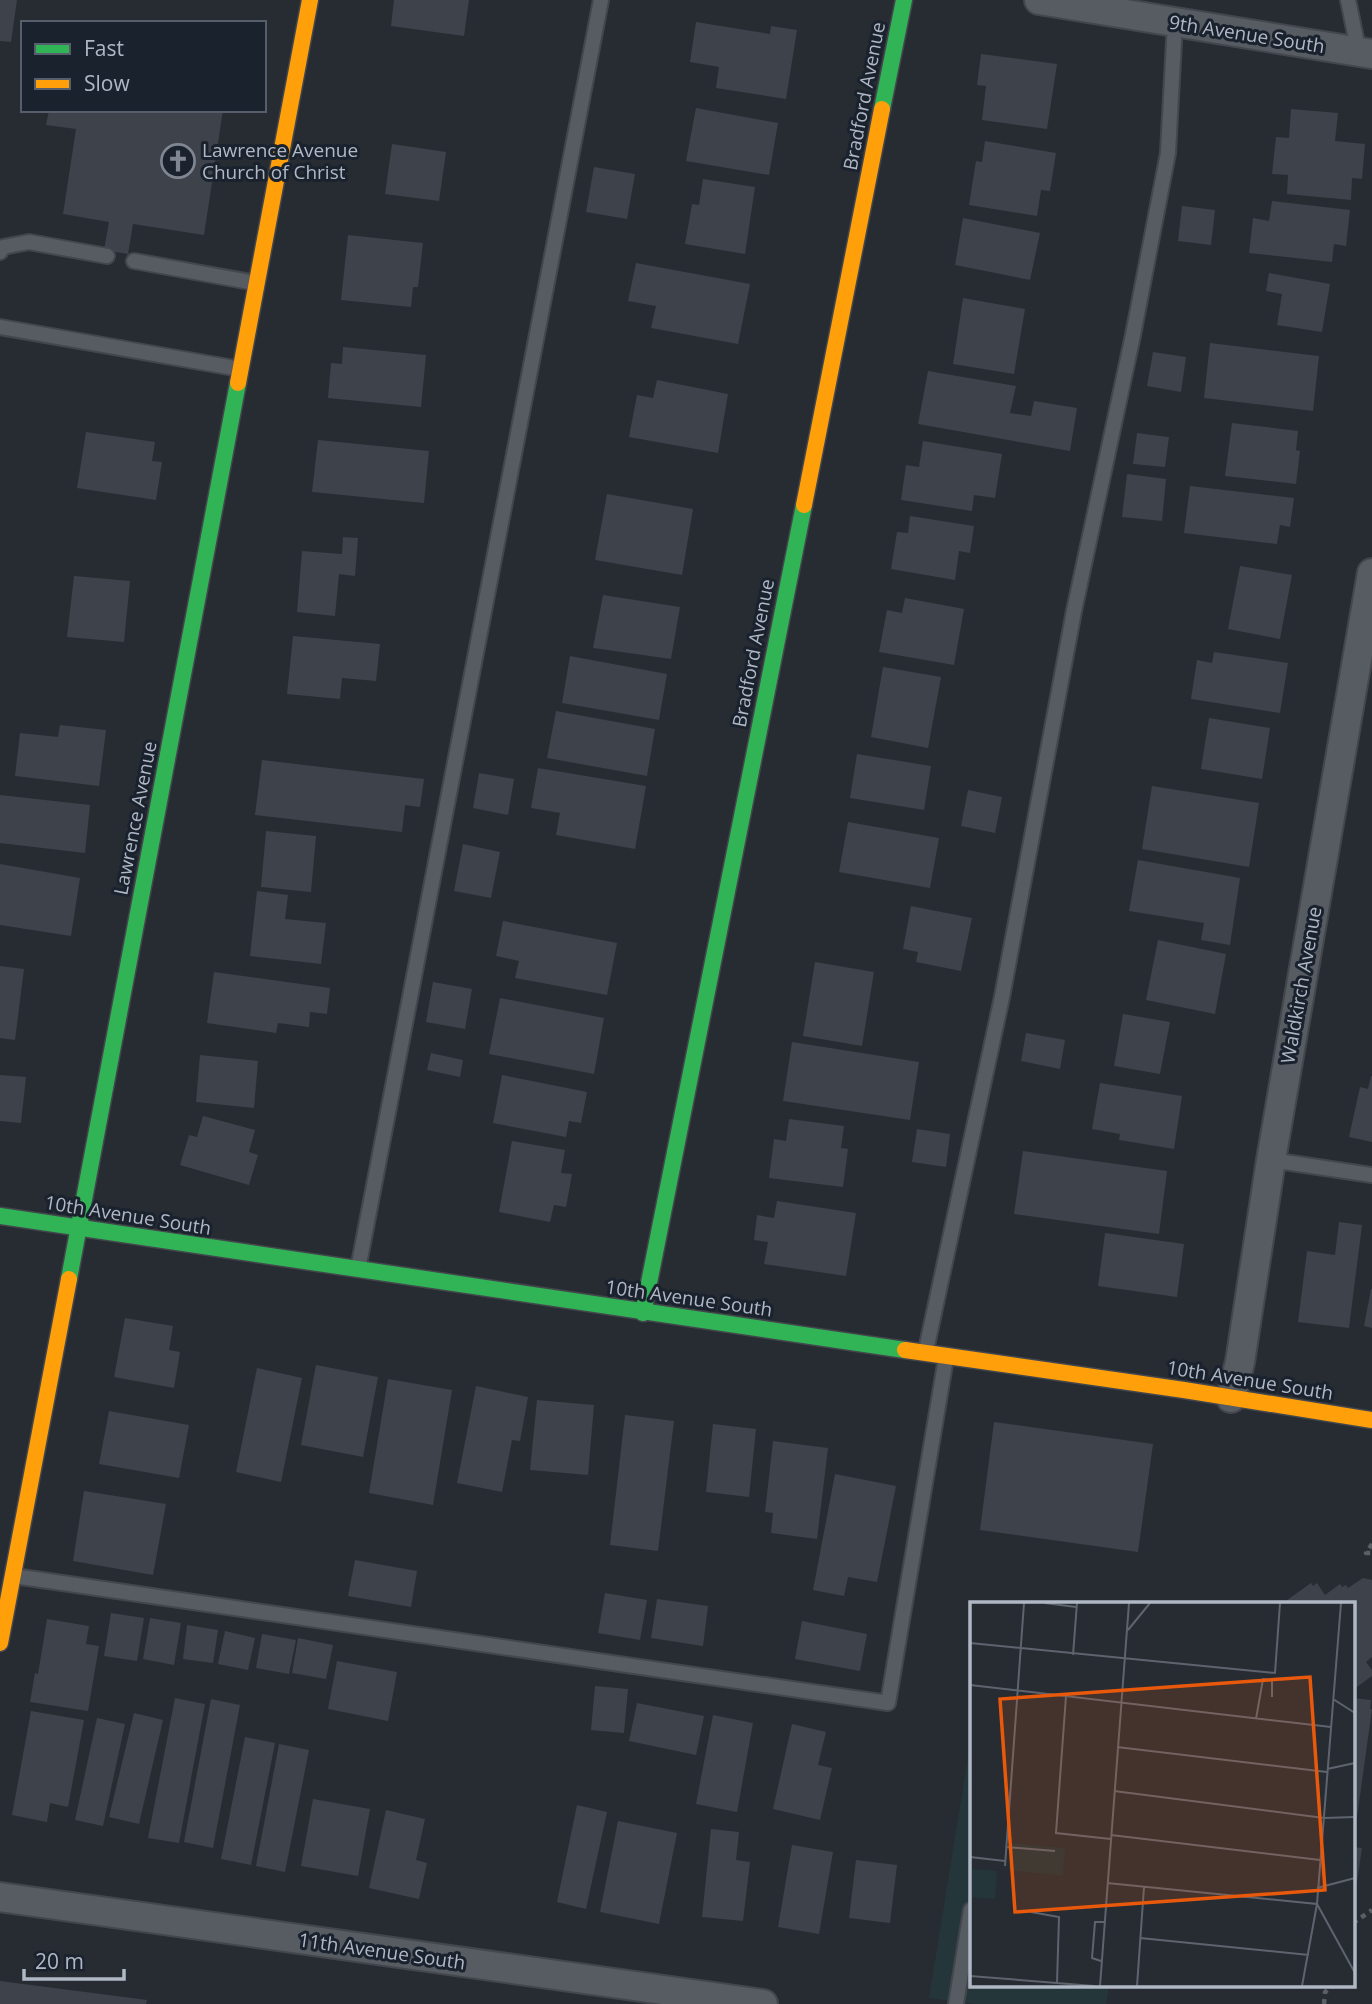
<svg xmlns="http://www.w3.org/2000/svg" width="1372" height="2004" viewBox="0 0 1372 2004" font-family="'Open Sans',sans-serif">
<rect width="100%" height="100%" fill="#272c33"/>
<polygon fill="#243639" points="971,1739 971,1985 1109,1985 1106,2004 975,2004 929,1998"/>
<g fill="#3e424a">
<polygon points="0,0 17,0 11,42 0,41"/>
<polygon points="394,0 469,0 464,36 391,26"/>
<polygon points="696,22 770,34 771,26 797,30 786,99 716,88 719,67 690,62"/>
<polygon points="981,54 1057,64 1047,129 982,120 986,86 977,85"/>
<polygon points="696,108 778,123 769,175 686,161"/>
<polygon points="1291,109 1338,113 1335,141 1365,144 1362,179 1352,178 1351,200 1287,194 1288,175 1272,174 1276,137 1289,138"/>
<polygon points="49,110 223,110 204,235 133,224 128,254 104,250 109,222 63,214 76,129 46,125"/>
<polygon points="985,141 1056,153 1050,191 1041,190 1037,216 969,205 976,161 982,162"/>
<polygon points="392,144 446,152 439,201 385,194"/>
<polygon points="594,167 635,174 627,219 586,212"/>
<polygon points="703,179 755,187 745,254 685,244 692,204 699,205"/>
<polygon points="1272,201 1350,210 1346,246 1334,244 1332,262 1249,253 1253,218 1269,221"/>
<polygon points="1182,206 1215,210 1211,245 1178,241"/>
<polygon points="963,218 1040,233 1030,280 955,265"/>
<polygon points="348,235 423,243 418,287 413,287 411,307 341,300"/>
<polygon points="636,263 750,284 738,344 651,328 656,306 628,301"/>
<polygon points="1269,273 1330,284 1322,332 1277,325 1282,294 1266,291"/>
<polygon points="963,298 1025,309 1014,374 953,364"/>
<polygon points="1210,343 1319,356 1313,411 1204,398"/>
<polygon points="343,347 426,355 421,407 328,398 331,363 342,364"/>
<polygon points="1153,352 1186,357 1181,392 1147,386"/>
<polygon points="928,371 1016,386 1010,413 1031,416 1034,401 1077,408 1070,451 918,424"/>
<polygon points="657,380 728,394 718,453 629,437 637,395 653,398"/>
<polygon points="1232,423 1298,431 1296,450 1300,451 1296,484 1225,476"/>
<polygon points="86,432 155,442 152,461 162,462 156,500 77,488"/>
<polygon points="1137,433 1169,437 1165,467 1133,464"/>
<polygon points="318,440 429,451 424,503 312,492"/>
<polygon points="923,441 1002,454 995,498 974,495 972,511 901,500 906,465 919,467"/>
<polygon points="1127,474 1166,479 1162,521 1122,517"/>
<polygon points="1190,486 1294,498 1290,527 1280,525 1277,544 1184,533"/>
<polygon points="607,494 693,509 682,575 595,560"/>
<polygon points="910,516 974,526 970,553 959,551 955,580 891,569 897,532 908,533"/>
<polygon points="343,537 358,538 355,576 339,574 335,616 297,612 302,551 342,554"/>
<polygon points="1240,566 1292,575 1280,639 1228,629"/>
<polygon points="74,576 130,581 124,642 67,637"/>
<polygon points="603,595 680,607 671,659 593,648"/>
<polygon points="905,598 964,609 954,665 879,652 887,610 902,613"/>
<polygon points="293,636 380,644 376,681 342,678 340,699 287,694"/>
<polygon points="1214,652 1288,663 1280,713 1191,699 1197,660 1212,663"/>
<polygon points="570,656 667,674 659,720 562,703"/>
<polygon points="883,667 941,677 928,748 871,737"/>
<polygon points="556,711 655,729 647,776 547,758"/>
<polygon points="1209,718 1270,728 1262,779 1201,769"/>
<polygon points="60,725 106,730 99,786 15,776 20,733 58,737"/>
<polygon points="857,754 931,766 924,810 850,798"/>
<polygon points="262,760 424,779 420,807 405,805 402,832 255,815"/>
<polygon points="538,768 646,786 635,849 556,835 560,813 531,808"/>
<polygon points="479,773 514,779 508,815 473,808"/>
<polygon points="1152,786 1259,803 1249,867 1142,849"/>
<polygon points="968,790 1002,797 995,833 961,826"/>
<polygon points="0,795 90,805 85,853 0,843"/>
<polygon points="848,822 939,838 930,888 839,872"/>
<polygon points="266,831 316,836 311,892 261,887"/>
<polygon points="463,844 500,852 491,898 454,891"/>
<polygon points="1138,860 1240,878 1230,945 1201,940 1204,923 1129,911"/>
<polygon points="0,864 80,878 71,936 0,925"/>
<polygon points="257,891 288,895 285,919 326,923 321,964 250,956"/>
<polygon points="911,906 972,918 961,971 916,962 918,952 903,949"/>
<polygon points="503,921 617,943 607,995 515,978 519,961 496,956"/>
<polygon points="1158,940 1226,954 1215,1014 1146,1000"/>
<polygon points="815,962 874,972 862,1046 803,1036"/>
<polygon points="0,966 24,969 15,1040 0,1038"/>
<polygon points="214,972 330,988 327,1014 310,1012 309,1027 278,1023 276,1033 207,1023"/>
<polygon points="433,982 472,989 465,1029 426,1022"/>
<polygon points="500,998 604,1018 594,1074 489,1054"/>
<polygon points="1123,1014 1170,1022 1160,1074 1114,1066"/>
<polygon points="1026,1033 1065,1040 1060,1069 1021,1061"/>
<polygon points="792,1042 919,1062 910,1120 783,1101"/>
<polygon points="431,1053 463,1060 460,1077 427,1070"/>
<polygon points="200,1055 258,1061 254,1108 196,1102"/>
<polygon points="0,1075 26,1077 21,1123 0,1121"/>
<polygon points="502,1075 587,1092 581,1123 569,1121 566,1137 493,1123"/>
<polygon points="1371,1076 1372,1076 1372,1142 1349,1137 1360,1087 1368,1089"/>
<polygon points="1100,1083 1182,1096 1174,1149 1119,1140 1120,1134 1092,1129"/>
<polygon points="203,1116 255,1130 249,1152 258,1155 249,1185 180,1165 189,1135 197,1137"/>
<polygon points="789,1119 844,1126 841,1148 848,1149 843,1187 769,1178 774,1139 786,1141"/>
<polygon points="917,1129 950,1134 946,1167 912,1162"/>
<polygon points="512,1141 565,1150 561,1173 572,1174 566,1207 554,1205 550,1222 499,1212"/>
<polygon points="1023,1151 1167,1171 1159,1234 1014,1214"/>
<polygon points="777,1201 856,1213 846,1276 764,1264 768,1242 754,1240 757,1215 774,1218"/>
<polygon points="1339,1222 1362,1225 1349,1328 1298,1322 1307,1251 1335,1255"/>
<polygon points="1105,1233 1184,1244 1177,1297 1098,1286"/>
<polygon points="1371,1289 1372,1289 1372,1328 1364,1326"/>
<polygon points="125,1318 173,1326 169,1350 180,1352 174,1388 114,1377"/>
<polygon points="316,1365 378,1377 363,1457 301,1445"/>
<polygon points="257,1368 302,1378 281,1482 236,1472"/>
<polygon points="388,1379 452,1390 433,1505 369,1493"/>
<polygon points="476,1386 528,1397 520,1441 512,1440 502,1492 457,1483"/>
<polygon points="537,1400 594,1405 588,1475 530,1470"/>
<polygon points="109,1411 189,1425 179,1478 99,1464"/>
<polygon points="625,1415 674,1421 658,1551 610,1545"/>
<polygon points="994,1422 1153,1444 1138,1552 980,1530"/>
<polygon points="713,1424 756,1429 749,1497 706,1492"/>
<polygon points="773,1441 828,1448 817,1539 771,1533 773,1513 765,1512"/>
<polygon points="835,1474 896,1486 877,1582 848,1577 844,1596 813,1590"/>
<polygon points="84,1491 166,1504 153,1575 73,1561"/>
<polygon points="355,1560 417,1571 411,1607 348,1596"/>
<polygon points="1363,1578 1372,1580 1372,1657 1366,1662 1372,1670 1372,1676 1354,1689 1353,1603 1283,1603 1311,1583 1313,1586 1317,1583 1325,1595 1340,1584 1342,1587 1346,1585 1348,1588"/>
<polygon points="605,1593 647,1600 640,1640 598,1633"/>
<polygon points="657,1599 708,1606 703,1646 651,1638"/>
<polygon points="111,1613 144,1618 137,1661 104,1656"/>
<polygon points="150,1618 181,1623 174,1665 143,1659"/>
<polygon points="47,1619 89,1626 86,1644 99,1646 88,1711 30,1702 35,1673 38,1674"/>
<polygon points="802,1621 867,1634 860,1671 795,1659"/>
<polygon points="187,1625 218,1630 213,1663 183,1659"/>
<polygon points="225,1631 255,1638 248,1670 218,1664"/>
<polygon points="262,1634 296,1640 289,1674 256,1668"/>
<polygon points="298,1638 333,1645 326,1679 292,1673"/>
<polygon points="337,1661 397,1672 388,1721 328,1709"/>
<polygon points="595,1686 628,1689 624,1733 591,1730"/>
<polygon points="175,1698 205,1704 179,1843 148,1838"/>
<polygon points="1353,1698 1371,1700 1370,1709 1372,1709 1354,1839"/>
<polygon points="211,1699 240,1705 213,1848 184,1842"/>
<polygon points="637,1703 704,1716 696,1755 629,1741"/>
<polygon points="31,1711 84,1720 68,1807 50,1803 47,1822 12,1815"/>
<polygon points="134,1713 163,1720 139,1824 109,1817"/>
<polygon points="713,1715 753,1723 737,1812 696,1804"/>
<polygon points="97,1718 125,1724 103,1826 75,1820"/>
<polygon points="792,1724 826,1732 818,1765 832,1768 820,1820 773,1809"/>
<polygon points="245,1737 275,1743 251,1865 221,1859"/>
<polygon points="279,1744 309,1750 285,1872 256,1866"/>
<polygon points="313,1799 370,1809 358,1876 301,1866"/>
<polygon points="577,1805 607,1812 586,1909 557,1902"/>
<polygon points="386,1810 425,1819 416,1860 427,1863 419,1899 369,1888"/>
<polygon points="618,1821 677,1833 659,1924 600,1912"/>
<polygon points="711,1829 739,1832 736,1860 750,1862 743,1921 702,1917"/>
<polygon points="792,1845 833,1852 819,1934 778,1927"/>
<polygon points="1353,1847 1362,1848 1354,1902 1353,1902"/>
<polygon points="856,1860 897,1865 890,1923 849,1918"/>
<polygon points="0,1981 147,2000 146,2004 0,2004"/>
</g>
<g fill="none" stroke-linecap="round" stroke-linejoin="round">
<g stroke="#43474d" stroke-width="18">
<g id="lane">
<polyline points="1348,0 1359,53"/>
<polyline points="0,252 3,247 29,242 107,256"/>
<polyline points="134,261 256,283"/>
<polyline points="0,327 240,369"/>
<polyline points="1271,1160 1372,1175"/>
<polyline points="358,1269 601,0"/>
<polyline points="926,1350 1002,997 1074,611 1133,335 1168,153 1175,22"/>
<polyline points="14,1576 888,1703 946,1358"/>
<polyline points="956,2004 971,1910"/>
</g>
</g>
<g stroke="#43474d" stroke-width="32">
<g id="street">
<polyline points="1039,0 1372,54"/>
<polyline points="1231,1398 1240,1362 1271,1160 1372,573"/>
<polyline points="0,1897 763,2004"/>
</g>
</g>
<g stroke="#43474d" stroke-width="19">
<g id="fast">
<polyline points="882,109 904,0"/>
<polyline points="0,1216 905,1350"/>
<polyline points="69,1279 238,383"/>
<polyline points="643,1313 804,505"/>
</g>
</g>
<g stroke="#43474d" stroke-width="19">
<g id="slow">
<polyline points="238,383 310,0"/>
<polyline points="804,505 882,109"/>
<polyline points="905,1350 1184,1390 1372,1420"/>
<polyline points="0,1643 69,1279"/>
</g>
</g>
<g stroke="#5a5f66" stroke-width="4.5" stroke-dasharray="5 5" stroke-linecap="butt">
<polyline points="1372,1544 1366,1553 1372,1553"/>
<polyline points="1353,1923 1372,1910"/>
<polyline points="1324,2004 1325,1992 1334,1985"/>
</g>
<use href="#lane" stroke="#575b62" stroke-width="14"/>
<use href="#street" stroke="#575b62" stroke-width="28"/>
<use href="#fast" stroke="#30b455" stroke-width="16"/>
<use href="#slow" stroke="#ff9f0a" stroke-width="16"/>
</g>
<defs>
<g id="church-ring" transform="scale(1.75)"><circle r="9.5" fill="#1a222e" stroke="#808793" stroke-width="1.5"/><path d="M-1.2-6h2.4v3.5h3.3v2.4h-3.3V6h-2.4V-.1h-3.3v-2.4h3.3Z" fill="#808793"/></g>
</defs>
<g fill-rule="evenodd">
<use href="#church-ring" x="178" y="161"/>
</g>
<g text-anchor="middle" stroke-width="6" stroke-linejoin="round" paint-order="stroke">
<g font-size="19" fill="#b0b8c6" stroke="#1a222e">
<text transform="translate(1247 34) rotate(9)" y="7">9th Avenue South</text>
<text transform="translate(864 96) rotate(-79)" y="7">Bradford Avenue</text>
<text transform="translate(753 653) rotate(-79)" y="7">Bradford Avenue</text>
<text transform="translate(135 818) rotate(-79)" y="7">Lawrence Avenue</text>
<text transform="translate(1301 985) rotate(-80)" y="7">Waldkirch Avenue</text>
<text transform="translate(128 1215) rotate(9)" y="7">10th Avenue South</text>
<text transform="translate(689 1298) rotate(8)" y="7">10th Avenue South</text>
<text transform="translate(1250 1380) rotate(9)" y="7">10th Avenue South</text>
<text transform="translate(382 1951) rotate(8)" y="7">11th Avenue South</text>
</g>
<g font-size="19" fill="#b0b8c6" stroke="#1a222e" text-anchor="start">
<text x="202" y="157">Lawrence Avenue<tspan x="202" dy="22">Church of Christ</tspan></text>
</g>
</g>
<g transform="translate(970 1602)">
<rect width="385" height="385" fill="#272c33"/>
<path d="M41 241 95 246 93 274 39 268ZM2 267 27 269 25 297 0 295Z" fill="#243639"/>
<path fill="none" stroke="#5e646e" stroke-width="2" d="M75 1 106 5M158 28 180 1M0 41 305 71 310 1M103 53 107 1M0 83 361 125M96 94 86 231 141 237M363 97 385 111M286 117 293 77 302 78V95M147 145 357 170M357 167 385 161M144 189 354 216 385 215M141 233 350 258M36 245 85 249M0 255 35 259M35 264 54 1M137 281 347 302 385 371M347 286 385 276M61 310 89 315 87 381M170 336 339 353M131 359 122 356 125 320H134M0 374 124 384M130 384 159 1M167 384 174 285M332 384 347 302 371 1"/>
<path fill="#e8590c" fill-opacity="0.15" stroke="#e8590c" stroke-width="3.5" d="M340 75 355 288 45 310 30 97Z"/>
<rect width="385" height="385" fill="none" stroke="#b0b8c6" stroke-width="3.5"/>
</g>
<rect x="21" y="21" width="245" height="91" fill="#1a222e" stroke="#565e6b" stroke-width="2"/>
<rect x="35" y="44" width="35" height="10" fill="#30b455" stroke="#565e6b" stroke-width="2"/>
<text x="84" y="56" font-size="21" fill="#b0b8c6">Fast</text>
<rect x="35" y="79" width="35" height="10" fill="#ff9f0a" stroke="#565e6b" stroke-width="2"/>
<text x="84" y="91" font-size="21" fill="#b0b8c6">Slow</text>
<path d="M24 1969v10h100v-10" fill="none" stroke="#b0b8c6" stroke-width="3.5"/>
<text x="35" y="1969" font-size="21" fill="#b0b8c6" stroke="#1a222e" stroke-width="5" paint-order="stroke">20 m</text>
</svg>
